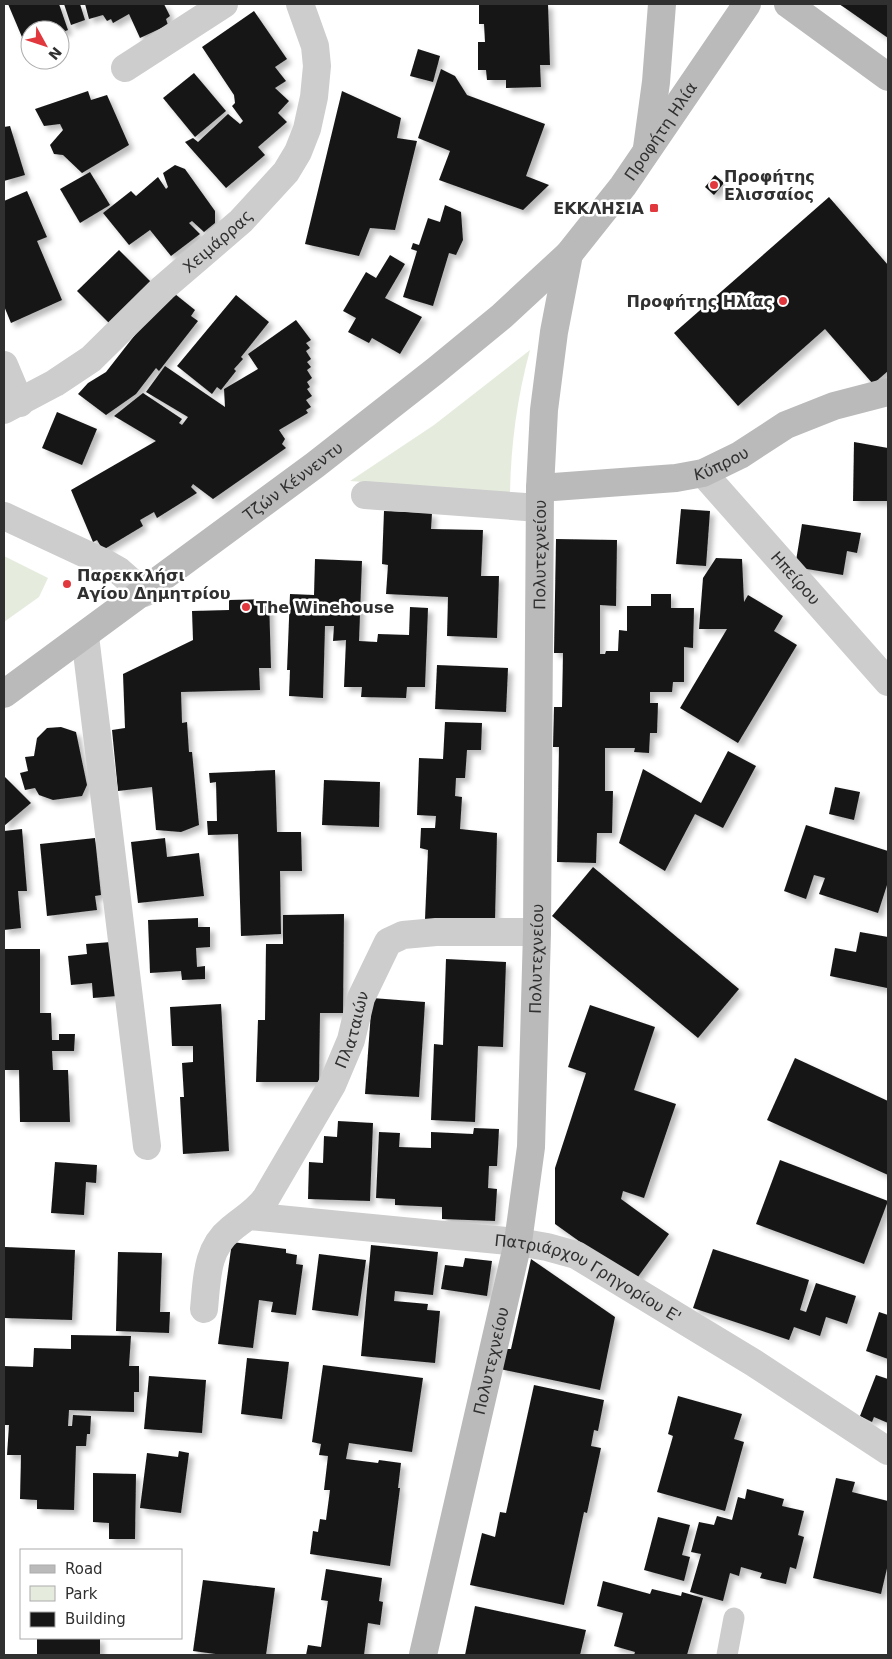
<svg xmlns="http://www.w3.org/2000/svg" width="892" height="1659" viewBox="0 0 892 1659" font-family="'DejaVu Sans',sans-serif">
<defs>
<filter id="shadow"><feDropShadow dx="4.5" dy="4.5" stdDeviation="2.5" flood-color="#0004"/></filter>
</defs>
<rect width="100%" height="100%" fill="#fff"/>
<g fill="#e5ecde">
<path d="M530 350C517 398 511 444 510 493L350 481 434 425Z"/>
<polygon points="4,556 48,578 39,597 4,622"/>
</g>
<g fill="#171717" filter="url(#shadow)">
<polygon points="8,4 59,4 68,30 60,33 60,30 30,30 30,56"/>
<polygon points="64,4 80,4 85,20 71,25"/>
<polygon points="85,4 164,4 170,16 166,19 168,25 140,38 129,14 113,23 111,19 107,21 103,15 89,19"/>
<polygon points="479,4 548,4 550,65 540,65 541,87 506,88 506,80 487,80 486,70 478,70 478,42 485,42 484,24 479,24"/>
<polygon points="839,4 888,4 888,38 845,8"/>
<polygon points="254,11 287,59 275,67 286,81 275,88 289,101 278,113 287,122 258,147 265,155 226,188 185,142 193,138 198,142 228,114 240,124 243,121 232,106 235,103 234,95 202,47"/>
<polygon points="418,49 440,56 433,82 410,76"/>
<polygon points="441,69 455,76 467,95 545,124 526,176 549,185 523,210 439,180 450,151 418,138"/>
<polygon points="194,73 226,111 195,137 163,98"/>
<polygon points="88,91 91,100 107,95 129,145 82,173 63,155 54,154 50,145 63,130 60,124 44,126 35,109"/>
<polygon points="342,91 401,118 397,138 417,141 395,230 370,228 359,256 305,244"/>
<polygon points="10,126 25,175 4,181 4,127"/>
<polygon points="175,165 185,169 215,211 215,223 204,232 192,221 189,223 200,234 171,256 150,230 129,245 103,213 131,191 136,196 158,177 166,189 168,187 163,173"/>
<polygon points="90,172 110,205 80,223 60,189"/>
<polygon points="715,175 724,183 714,195 705,187"/>
<polygon points="27,191 47,237 37,241 62,300 11,323 4,306 4,201"/>
<polygon points="829,197 888,265 888,371 873,384 825,329 738,406 674,333"/>
<polygon points="445,205 461,212 463,240 456,255 449,253 433,306 403,297 417,251 411,249 413,243 419,245 428,218 440,222"/>
<polygon points="119,250 152,283 111,325 77,291"/>
<polygon points="390,255 405,264 385,298 422,317 400,354 372,338 369,343 348,332 356,318 343,311 366,272 376,278"/>
<polygon points="170,290 195,310 191,316 198,321 159,371 156,368 136,394 106,415 78,394 88,383 106,372"/>
<polygon points="236,295 269,322 241,357 243,359 234,369 236,371 221,390 217,387 212,394 177,366"/>
<polygon points="296,320 311,340 306,343 310,348 306,351 311,359 307,362 311,367 307,370 312,378 307,382 310,387 307,389 312,396 306,400 311,407 306,410 308,413 279,430 285,439 282,444 286,448 213,499 193,484 191,487 197,493 157,518 154,512 140,520 143,526 103,550 97,540 93,542 71,490 156,441 114,416 143,393 182,419 179,423 182,425 188,417 146,392 165,366 225,407 224,389 258,369 248,354"/>
<polygon points="57,412 97,429 82,465 42,448"/>
<polygon points="854,442 888,448 888,501 853,501"/>
<polygon points="681,509 710,511 706,566 676,564"/>
<polygon points="384,511 432,513 431,529 483,530 481,576 499,576 497,638 447,636 448,597 386,594 388,565 382,564"/>
<polygon points="802,524 861,533 857,553 847,551 843,575 795,567"/>
<polygon points="556,539 617,540 616,606 600,605 600,654 605,654 606,651 618,651 619,630 627,631 627,606 651,606 651,594 671,594 671,608 694,608 693,648 684,647 684,682 673,682 672,692 650,692 650,703 658,703 657,733 650,733 649,753 634,752 635,748 605,748 605,791 613,791 612,833 597,833 596,863 557,862 559,747 553,747 554,707 562,707 563,653 554,653"/>
<polygon points="716,558 742,559 744,602 748,595 783,616 774,631 797,645 738,743 680,708 727,629 699,629 703,578"/>
<polygon points="315,559 362,561 359,641 377,642 378,634 409,635 410,607 428,608 425,687 407,687 406,698 361,697 362,687 344,687 346,640 333,641 334,626 325,626 323,698 289,696 290,670 287,670 290,594 314,595"/>
<polygon points="269,599 271,668 259,668 260,690 181,692 182,723 187,722 189,752 192,752 199,825 181,832 156,830 152,787 118,791 112,730 125,728 123,674 193,640 192,611 229,610 229,600"/>
<polygon points="437,665 508,668 506,712 435,709"/>
<polygon points="445,722 482,723 481,750 467,750 465,778 456,778 455,796 462,797 460,829 497,833 495,920 425,919 428,850 420,848 421,828 435,828 436,816 417,815 419,758 443,759"/>
<polygon points="61,727 76,732 87,785 82,796 53,800 39,795 35,788 25,790 20,773 28,771 25,757 34,756 37,738 47,728"/>
<polygon points="728,751 756,766 723,828 695,814 665,871 619,843 643,769 701,803"/>
<polygon points="275,770 277,832 301,832 302,871 280,871 281,934 241,936 238,834 208,835 207,821 217,821 216,782 210,783 209,773"/>
<polygon points="4,776 31,803 4,826"/>
<polygon points="324,780 380,782 379,827 322,825"/>
<polygon points="835,787 860,792 854,820 829,814"/>
<polygon points="806,825 888,851 888,882 878,913 819,894 825,878 814,875 806,899 784,891"/>
<polygon points="22,829 27,891 18,891 21,928 4,930 4,831"/>
<polygon points="95,838 101,895 95,896 97,910 47,916 40,844"/>
<polygon points="165,838 167,857 199,853 204,896 138,903 131,842"/>
<polygon points="593,867 739,989 698,1038 552,916"/>
<polygon points="344,914 343,1013 320,1013 319,1082 256,1082 258,1020 265,1020 266,944 283,944 283,915"/>
<polygon points="198,918 198,927 210,927 210,947 196,948 197,967 205,966 205,979 182,980 181,971 150,973 148,920"/>
<polygon points="860,932 888,937 887,988 830,976 835,948 856,952"/>
<polygon points="111,942 117,996 93,998 92,983 71,985 68,956 87,954 86,944"/>
<polygon points="4,949 40,949 40,1013 51,1013 52,1040 59,1040 59,1034 75,1034 74,1051 52,1051 53,1070 68,1070 70,1122 20,1122 19,1070 4,1070"/>
<polygon points="446,959 506,962 503,1047 478,1046 475,1122 431,1120 434,1044 443,1045"/>
<polygon points="372,998 425,1002 419,1097 365,1094"/>
<polygon points="221,1004 229,1151 183,1154 180,1097 184,1097 182,1063 193,1062 193,1046 172,1046 170,1007"/>
<polygon points="590,1005 655,1027 634,1090 676,1104 644,1198 623,1191 621,1199 669,1234 635,1281 555,1224 555,1168 586,1073 568,1067"/>
<polygon points="795,1058 888,1101 888,1175 767,1120"/>
<polygon points="338,1121 373,1123 370,1201 308,1199 309,1162 323,1163 324,1136 337,1137"/>
<polygon points="474,1128 499,1129 497,1166 489,1166 488,1188 497,1189 495,1221 442,1219 442,1207 395,1205 395,1199 376,1198 379,1132 400,1133 399,1147 431,1148 431,1132 473,1134"/>
<polygon points="780,1160 888,1201 864,1264 756,1224"/>
<polygon points="55,1162 97,1165 96,1183 86,1182 84,1215 51,1213"/>
<polygon points="232,1242 286,1249 286,1253 297,1255 296,1264 303,1265 296,1315 271,1312 273,1302 259,1300 253,1348 218,1344"/>
<polygon points="371,1245 438,1252 433,1295 395,1291 394,1301 428,1304 427,1310 440,1311 435,1363 361,1356"/>
<polygon points="5,1247 75,1250 72,1320 4,1318"/>
<polygon points="713,1249 809,1280 800,1310 806,1312 816,1283 856,1296 847,1324 826,1317 820,1336 794,1327 789,1340 693,1308"/>
<polygon points="118,1252 162,1253 160,1312 170,1312 169,1333 116,1331"/>
<polygon points="319,1254 366,1260 358,1316 312,1310"/>
<polygon points="465,1258 492,1261 487,1296 441,1289 445,1265 463,1267"/>
<polygon points="531,1259 615,1317 600,1390 500,1369 504,1349 511,1349"/>
<polygon points="879,1312 888,1315 888,1359 866,1351"/>
<polygon points="71,1335 131,1336 129,1366 139,1366 139,1392 134,1392 134,1412 69,1410 68,1426 72,1426 73,1415 91,1416 90,1434 87,1434 86,1446 76,1446 74,1510 37,1509 37,1500 20,1499 21,1455 7,1455 9,1425 4,1425 4,1366 33,1367 34,1348 71,1349"/>
<polygon points="247,1358 289,1362 282,1419 241,1414"/>
<polygon points="323,1365 423,1378 412,1452 349,1443 346,1459 378,1463 379,1460 401,1463 398,1488 400,1488 390,1566 310,1554 313,1531 318,1532 320,1519 326,1520 330,1490 324,1490 328,1456 319,1455 321,1444 312,1442"/>
<polygon points="876,1375 888,1379 888,1423 874,1417 872,1422 860,1416"/>
<polygon points="149,1376 206,1380 202,1433 144,1429"/>
<polygon points="534,1385 604,1400 598,1431 594,1430 591,1446 601,1448 587,1513 584,1512 564,1605 470,1585 482,1533 495,1537 500,1512 506,1513"/>
<polygon points="678,1396 742,1414 734,1439 744,1442 725,1511 657,1492 673,1436 668,1434"/>
<polygon points="179,1451 189,1453 181,1513 140,1508 147,1453 178,1457"/>
<polygon points="93,1473 136,1474 135,1539 109,1539 109,1523 93,1522"/>
<polygon points="836,1478 855,1482 852,1492 888,1501 888,1564 881,1594 813,1578"/>
<polygon points="747,1489 784,1499 782,1506 804,1511 798,1535 804,1537 796,1569 790,1567 786,1584 760,1578 762,1573 741,1567 739,1576 730,1573 723,1601 690,1592 701,1554 691,1552 699,1522 714,1525 717,1516 732,1520 738,1497 745,1499"/>
<polygon points="658,1517 690,1525 682,1555 690,1557 684,1581 644,1570"/>
<polygon points="326,1569 382,1578 379,1601 383,1602 380,1625 368,1623 364,1655 306,1655 308,1645 321,1647 328,1601 321,1600"/>
<polygon points="203,1580 275,1588 266,1655 223,1655 193,1651"/>
<polygon points="603,1581 650,1594 652,1589 681,1596 682,1592 703,1598 687,1655 634,1655 635,1652 614,1646 623,1613 597,1606"/>
<polygon points="475,1606 586,1630 580,1655 465,1655"/>
<rect x="37" y="1638" width="63" height="17"/>
</g>
<g fill="none" stroke-linecap="round" stroke-linejoin="round">
<polyline stroke="#cdcdcd" stroke-width="21" points="727,1655 734,1618"/>
<g stroke="#cdcdcd" stroke-width="28">
<polyline points="125,68 224,4"/>
<polyline points="4,365 20,403"/>
<path id="s1" d="M4 410 55 383 91 359 163 288 241 221 286 172 298 152 307 129 314 97 317 66 315 46 300 4"/>
<path id="s2" d="M703 473 888 682"/>
<polyline points="365,495 539,508"/>
<polyline points="4,516 105,563 119,571 144,593"/>
<polyline points="85,636 147,1146"/>
<path id="s3" d="M249 1216 518 1242 547 1247 576 1255 754 1363 888 1451"/>
<path id="s4" d="M204 1309C207 1279 206 1249 231 1229 243 1219 257 1211 266 1198L332 1085 351 1040 361 998 388 942 403 935 436 932H537"/>
</g>
<g stroke="#bababa" stroke-width="28">
<polyline points="788,4 888,77"/>
<polyline points="647,148 656,82 662,4"/>
<path id="s5" d="M540 488 676 478 703 473 740 455 786 425 834 406 888 392"/>
<path id="s6" d="M4 694 315 465 435 371 502 316 569 254 623 186 747 4"/>
<path id="s7" d="M423 1655 518 1242 531 1147 537 932 540 488 544 410 554 332 569 254"/>
</g>
</g>
<g fill="#e1383e" stroke="#fff" stroke-width="2">
<circle cx="714" cy="185" r="5"/>
<rect x="649" y="203" width="10" height="10" rx="2.5"/>
<circle cx="783" cy="301" r="5"/>
<circle cx="67" cy="584" r="5"/>
<circle cx="246" cy="607" r="5"/>
</g>
<g text-anchor="middle" stroke-width="5" stroke-linejoin="round" paint-order="stroke">
<g font-size="16" fill="#303030" stroke="#fff">
<text dy="6" stroke="none"><textPath href="#s6" startOffset="870">Προφήτη Ηλία</textPath></text>
<text dy="6" stroke="none"><textPath href="#s1" startOffset="274">Χειμάρρας</textPath></text>
<text dy="6" stroke="none"><textPath href="#s5" startOffset="184">Κύπρου</textPath></text>
<text dy="6" stroke="none"><textPath href="#s6" startOffset="359">Τζών Κέννεντυ</textPath></text>
<text dy="6" stroke="none"><textPath href="#s7" startOffset="1112">Πολυτεχνείου</textPath></text>
<text dy="6" stroke="none"><textPath href="#s2" startOffset="140">Ηπείρου</textPath></text>
<text dy="6" stroke="none"><textPath href="#s7" startOffset="708">Πολυτεχνείου</textPath></text>
<text dy="6" stroke="none"><textPath href="#s4" startOffset="324">Πλαταιών</textPath></text>
<text dy="6" stroke="none"><textPath href="#s3" startOffset="349">Πατριάρχου Γρηγορίου Ε'</textPath></text>
<text dy="6" stroke="none"><textPath href="#s7" startOffset="302">Πολυτεχνείου</textPath></text>
</g>
<g font-size="16" font-weight="bold" fill="#303030" stroke="#fff" text-anchor="start">
<text x="724" y="182">Προφήτης<tspan x="724" dy="18">Ελισσαίος</tspan></text>
<text x="644" y="214" text-anchor="end">ΕΚΚΛΗΣΙΑ</text>
<text x="773" y="307" text-anchor="end">Προφήτης Ηλίας</text>
<text x="77" y="581">Παρεκκλήσι<tspan x="77" dy="18">Αγίου Δημητρίου</tspan></text>
<text x="256" y="613">The Winehouse</text>
</g>
</g>
<rect width="892" height="1659" fill="none" stroke="#303030" stroke-width="10"/>
<rect x="20" y="1549" width="162" height="90" fill="#ffffff" stroke="#acacac"/>
<rect x="30" y="1565" width="25" height="8" fill="#bababa" stroke="#acacac"/>
<text x="65" y="1574" font-size="15" fill="#303030">Road</text>
<rect x="30" y="1586" width="25" height="15" fill="#e5ecde" stroke="#acacac"/>
<text x="65" y="1599" font-size="15" fill="#303030">Park</text>
<rect x="30" y="1612" width="25" height="15" fill="#171717" stroke="#acacac"/>
<text x="65" y="1624" font-size="15" fill="#303030">Building</text>
<g transform="translate(45 45) rotate(130)"><circle r="24" fill="#ffffff" stroke="#acacac"/>
<path d="M0-4L9 19L0 12L-9 19Z" fill="#e1383e"/>
<text y="-8" font-size="14" font-weight="bold" text-anchor="middle" fill="#303030">N</text>
</g>
</svg>
